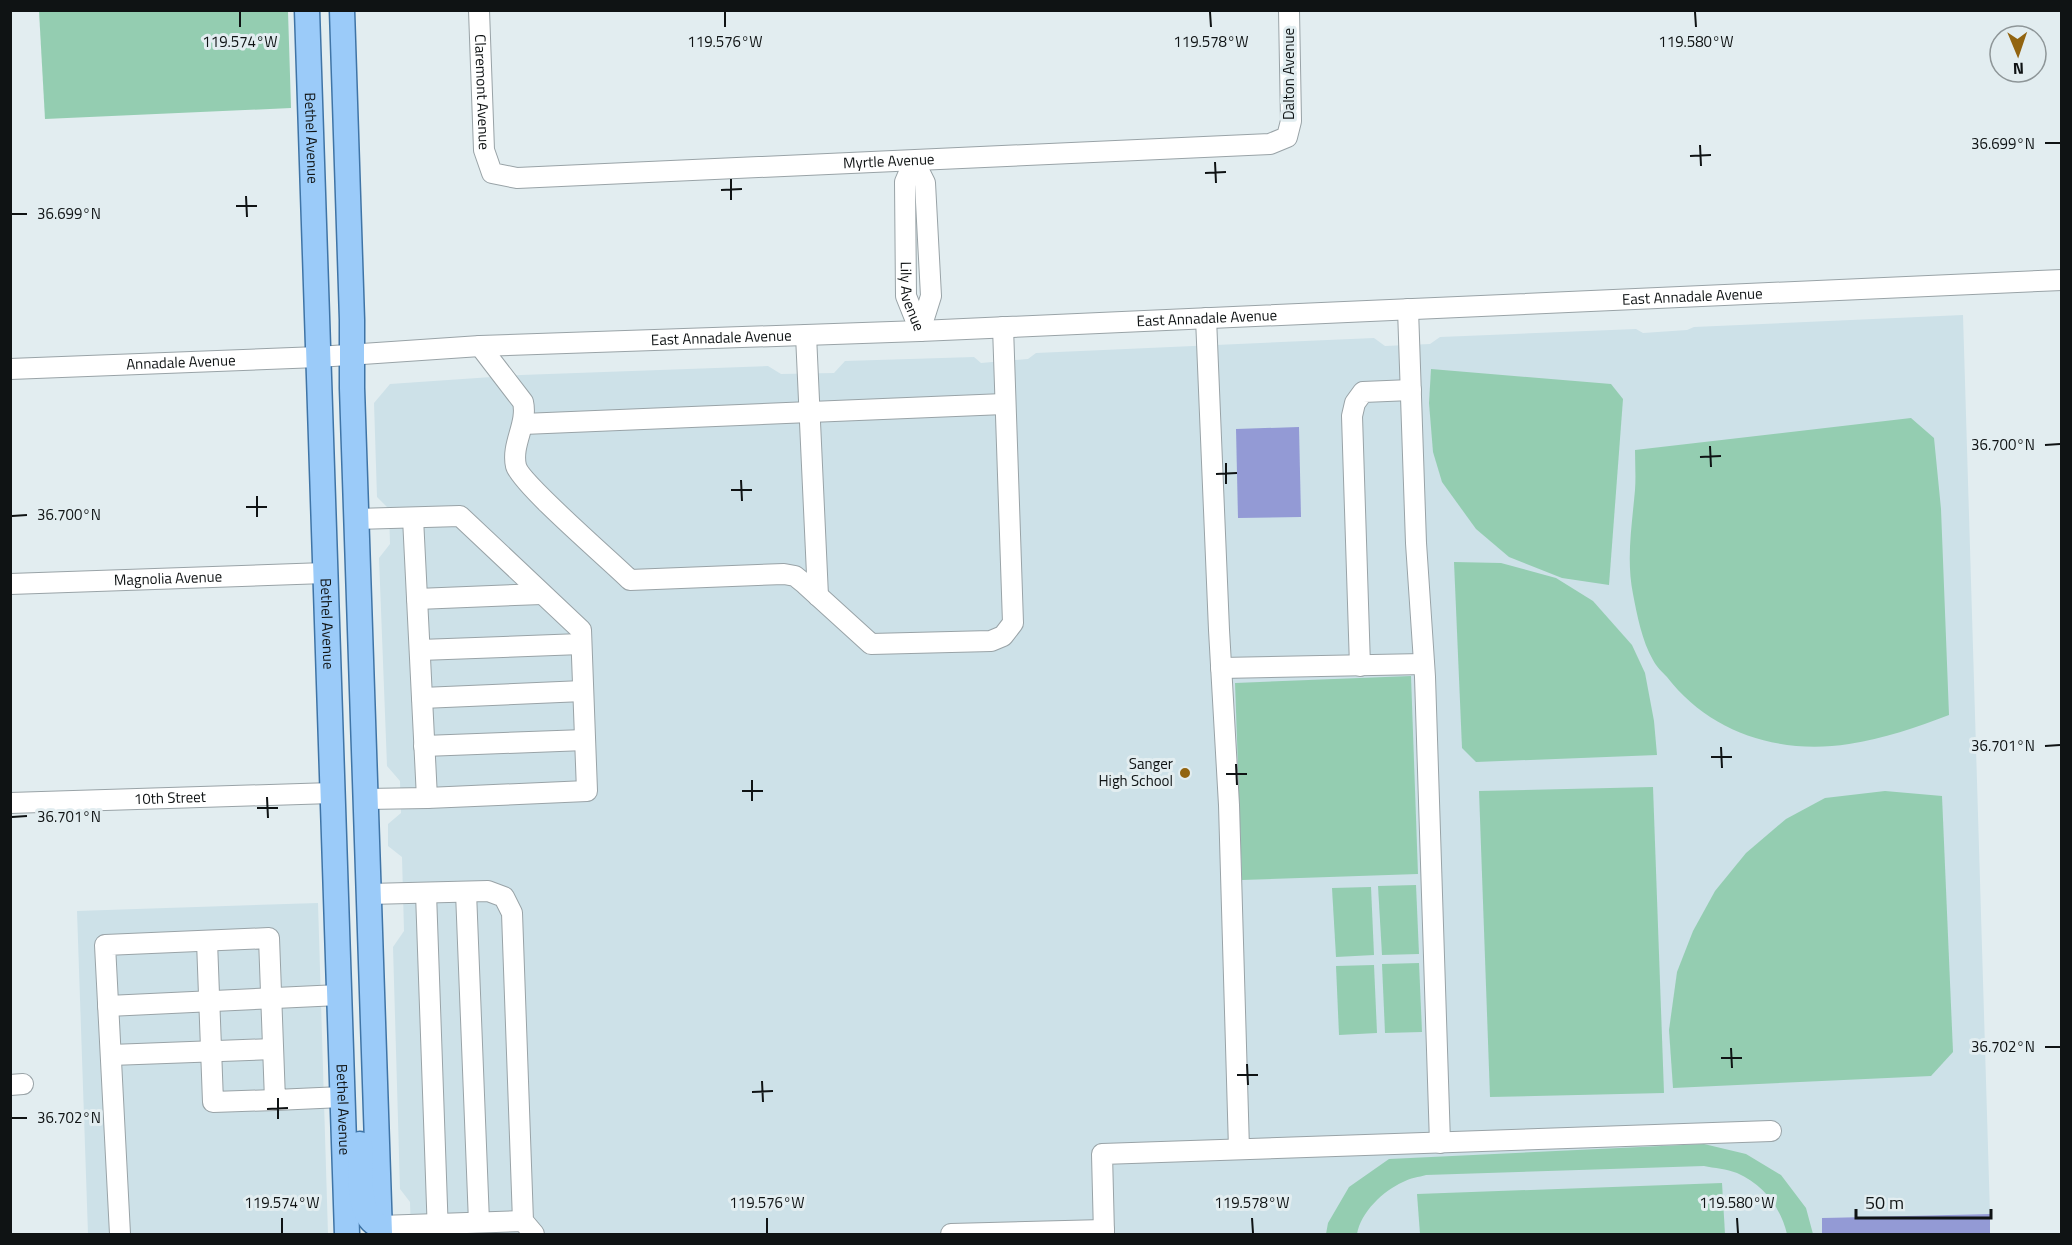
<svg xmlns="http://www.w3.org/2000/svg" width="2072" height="1245" viewBox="0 0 2072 1245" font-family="'Titillium Web',sans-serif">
<rect width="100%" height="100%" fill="#e2edf0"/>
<g fill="#cde1e8">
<polygon points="1963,315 1990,1214 1822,1218 1822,1234 411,1234 410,1202 400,1189 393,947 404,931 402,857 388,846 388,824 401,813 400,781 387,766 379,558 390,544 389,509 377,497 374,403 390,384 521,375 768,366 781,374 834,373 845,361 974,357 981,363 1028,359 1036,353 1374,338 1385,346 1430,344 1440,337 1636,329 1643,333 1687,330 1694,327"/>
<polygon points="318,903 328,1234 88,1234 77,911"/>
</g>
<g fill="#94cdb1">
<polygon points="39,11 288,11 291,108 45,119"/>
<polygon points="1431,369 1611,384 1623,399 1609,585 1562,578 1509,557 1476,529 1442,482 1433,452 1429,403"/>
<path d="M1911 418 1934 438 1941 509 1949 715C1917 727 1883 739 1849 744 1780 755 1710 733 1667 677 1662 672 1656 666 1653 660 1642 641 1637 615 1633 594 1626 559 1632 525 1635 490 1636 477 1635 463 1635 450Z"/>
<polygon points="1454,562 1501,563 1556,578 1593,601 1632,645 1645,673 1654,721 1657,755 1476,762 1462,748"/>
<polygon points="1411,676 1418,874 1242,880 1235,683"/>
<polygon points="1653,787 1664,1093 1490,1097 1479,791"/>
<polygon points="1885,791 1942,796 1953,1052 1931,1076 1673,1088 1669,1030 1677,972 1693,931 1715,891 1746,853 1786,819 1825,798"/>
<polygon points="1416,885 1419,954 1382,955 1378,886"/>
<polygon points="1371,887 1374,955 1336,957 1332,888"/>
<polygon points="1419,963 1422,1032 1385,1033 1382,964"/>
<polygon points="1374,965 1377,1033 1339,1035 1336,966"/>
<path d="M1704 1144 1746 1154 1781 1175 1806 1208 1813 1234H1787C1781 1208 1763 1184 1737 1173 1727 1169 1714 1168 1704 1166L1426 1175C1419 1177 1410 1178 1403 1182 1383 1191 1361 1212 1357 1234H1326L1328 1223 1349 1187 1389 1159Z"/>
<polygon points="1722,1183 1725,1234 1420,1234 1417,1194"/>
</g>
<g fill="#939ad5">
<polygon points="1299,427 1301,517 1238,518 1236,429"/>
<polygon points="1990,1214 1990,1234 1822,1234 1822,1218"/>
</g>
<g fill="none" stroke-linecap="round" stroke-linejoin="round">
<g stroke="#99a3a7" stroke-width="22">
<g id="minor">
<path id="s1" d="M479 10 484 150 492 173 517 178 1270 144 1287 137 1291 121 1289 10"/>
<path id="s2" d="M914 161 905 182 906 296 920 331"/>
<polyline points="914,161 925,183 931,296 920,331"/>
<polyline points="1408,309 1416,543 1425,677 1440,1143"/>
<polyline points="1206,318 1219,630 1229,805 1239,1149"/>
<polyline points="806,335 818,596"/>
<path d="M480 346 523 402C528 424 511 444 516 466 520 483 612 562 630 580L784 574 795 576 805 584 871 644 991 641 1003 636 1013 623 1003 327"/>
<path id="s3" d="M10 369 318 357 480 346 920 331 2062 280"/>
<polyline points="523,424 1004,404"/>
<polyline points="413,518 427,798"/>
<polyline points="356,519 460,516 581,630 587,791 427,798 366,799"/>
<path id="s4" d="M10 584 325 573"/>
<polyline points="417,599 542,594"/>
<polyline points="420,650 581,644"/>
<polyline points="1360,666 1352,416 1355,403 1363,392 1411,390"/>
<polyline points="1221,668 1424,664"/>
<polyline points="422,698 583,691"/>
<polyline points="424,746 585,740"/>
<path id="s5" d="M10 803 332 793"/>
<polyline points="466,892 479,1222"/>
<polyline points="426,893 438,1234"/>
<polyline points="369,894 488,891 504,897 512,913 523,1221 534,1234"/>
<polyline points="207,941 213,1102 275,1100"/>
<polyline points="108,1006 339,995"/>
<polyline points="111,1055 273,1049"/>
<polyline points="10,1085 23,1084"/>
<polyline points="380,1226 523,1221"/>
<polyline points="120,1234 105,945 269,938 275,1100 342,1097"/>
<polyline points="951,1234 1104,1230"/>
<polyline points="1104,1234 1102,1154 1771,1131"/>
</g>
</g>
<g stroke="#3f74a6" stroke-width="27">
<g id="major">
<path id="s6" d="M307 10 347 1234"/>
<polyline points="342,10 352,320 352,388 380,1234"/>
<path d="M360 1144C361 1165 356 1213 376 1224"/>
</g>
</g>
<use href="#minor" stroke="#fff" stroke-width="20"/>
<use href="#major" stroke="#9bcbf9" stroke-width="24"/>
</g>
<path fill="none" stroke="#0f1314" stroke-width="2" d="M240 12V27M725 12V27M1210 12 1211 27M1695 12 1696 27M2045 143H2060M1700 145 1701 166M1690 156 1711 155M1215 162 1216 183M1205 173 1226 172M731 179V200M721 190 742 189M246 196 247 217M236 206H257M12 214H27M2045 445 2060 444M1710 446 1711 467M1700 457 1721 456M1226 463V484M1216 474 1237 473M741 480 742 501M731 490H752M257 496V517M246 507H267M12 516 27 515M2045 746 2060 745M1721 747 1722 768M1711 757H1732M1236 764 1237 785M1226 774H1247M752 780V801M742 791H763M267 797 268 818M257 808H278M12 817 27 816M2045 1047H2060M1731 1048 1732 1068M1721 1058H1742M1247 1064 1248 1085M1237 1075H1258M762 1081 763 1102M752 1092 773 1091M278 1098V1119M267 1109 288 1108M12 1118H27M282 1218V1233M767 1218V1233M1252 1218 1253 1233M1737 1218 1738 1233"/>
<circle fill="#926410" stroke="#e2edf0" stroke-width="2" cx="1185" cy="773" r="6"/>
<g text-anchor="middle" stroke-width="6" stroke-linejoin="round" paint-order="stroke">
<g font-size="15" fill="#0f1314" stroke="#e2edf0">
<text transform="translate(1289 74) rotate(-90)" y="5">Dalton Avenue</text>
<text dy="5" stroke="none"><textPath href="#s1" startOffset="82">Claremont Avenue</textPath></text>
<text dy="5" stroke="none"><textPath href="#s6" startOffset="128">Bethel Avenue</textPath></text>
<text dy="5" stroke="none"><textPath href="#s1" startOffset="562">Myrtle Avenue</textPath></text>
<text dy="5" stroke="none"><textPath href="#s2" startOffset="138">Lily Avenue</textPath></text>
<text dy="5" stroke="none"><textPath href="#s3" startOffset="1684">East Annadale Avenue</textPath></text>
<text dy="5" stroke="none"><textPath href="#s3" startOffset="1198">East Annadale Avenue</textPath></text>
<text dy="5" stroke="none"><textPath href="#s3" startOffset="712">East Annadale Avenue</textPath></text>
<text dy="5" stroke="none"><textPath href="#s3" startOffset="171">Annadale Avenue</textPath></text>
<text dy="5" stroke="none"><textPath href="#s4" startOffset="158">Magnolia Avenue</textPath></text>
<text dy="5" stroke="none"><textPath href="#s6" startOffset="614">Bethel Avenue</textPath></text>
<text dy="5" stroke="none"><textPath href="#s5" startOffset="160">10th Street</textPath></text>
<text dy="5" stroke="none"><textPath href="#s6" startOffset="1100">Bethel Avenue</textPath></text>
</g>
<g font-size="15" fill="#0f1314" stroke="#e2edf0" text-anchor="end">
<text x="1173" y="769">Sanger<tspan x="1173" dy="17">High School</tspan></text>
</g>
</g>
<g font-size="15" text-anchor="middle" fill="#0f1314" stroke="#e2edf0" stroke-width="6" stroke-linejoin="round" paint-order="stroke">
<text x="240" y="47">119.574°W</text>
<text x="725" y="47">119.576°W</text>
<text x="1211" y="47">119.578°W</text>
<text x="1696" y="47">119.580°W</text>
<text x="2003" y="149">36.699°N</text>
<text x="69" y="219">36.699°N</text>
<text x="2003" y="450">36.700°N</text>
<text x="69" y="520">36.700°N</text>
<text x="2003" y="751">36.701°N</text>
<text x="69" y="822">36.701°N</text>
<text x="2003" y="1052">36.702°N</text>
<text x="69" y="1123">36.702°N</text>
<text x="282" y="1208">119.574°W</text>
<text x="767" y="1208">119.576°W</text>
<text x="1252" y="1208">119.578°W</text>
<text x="1737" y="1208">119.580°W</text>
</g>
<rect width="2072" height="1245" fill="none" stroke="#0f1314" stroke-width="24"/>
<g transform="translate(2018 54) rotate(178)"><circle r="28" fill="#e2edf0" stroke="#8e9698" stroke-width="1.5"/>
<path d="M0-4.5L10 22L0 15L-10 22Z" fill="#926410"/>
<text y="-9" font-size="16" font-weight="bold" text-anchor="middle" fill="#0f1314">N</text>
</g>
<path d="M1856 1209v9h135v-9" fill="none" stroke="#0f1314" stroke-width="3"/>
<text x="1865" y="1209" font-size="18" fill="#0f1314" stroke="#e2edf0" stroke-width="4.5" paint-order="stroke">50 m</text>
</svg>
